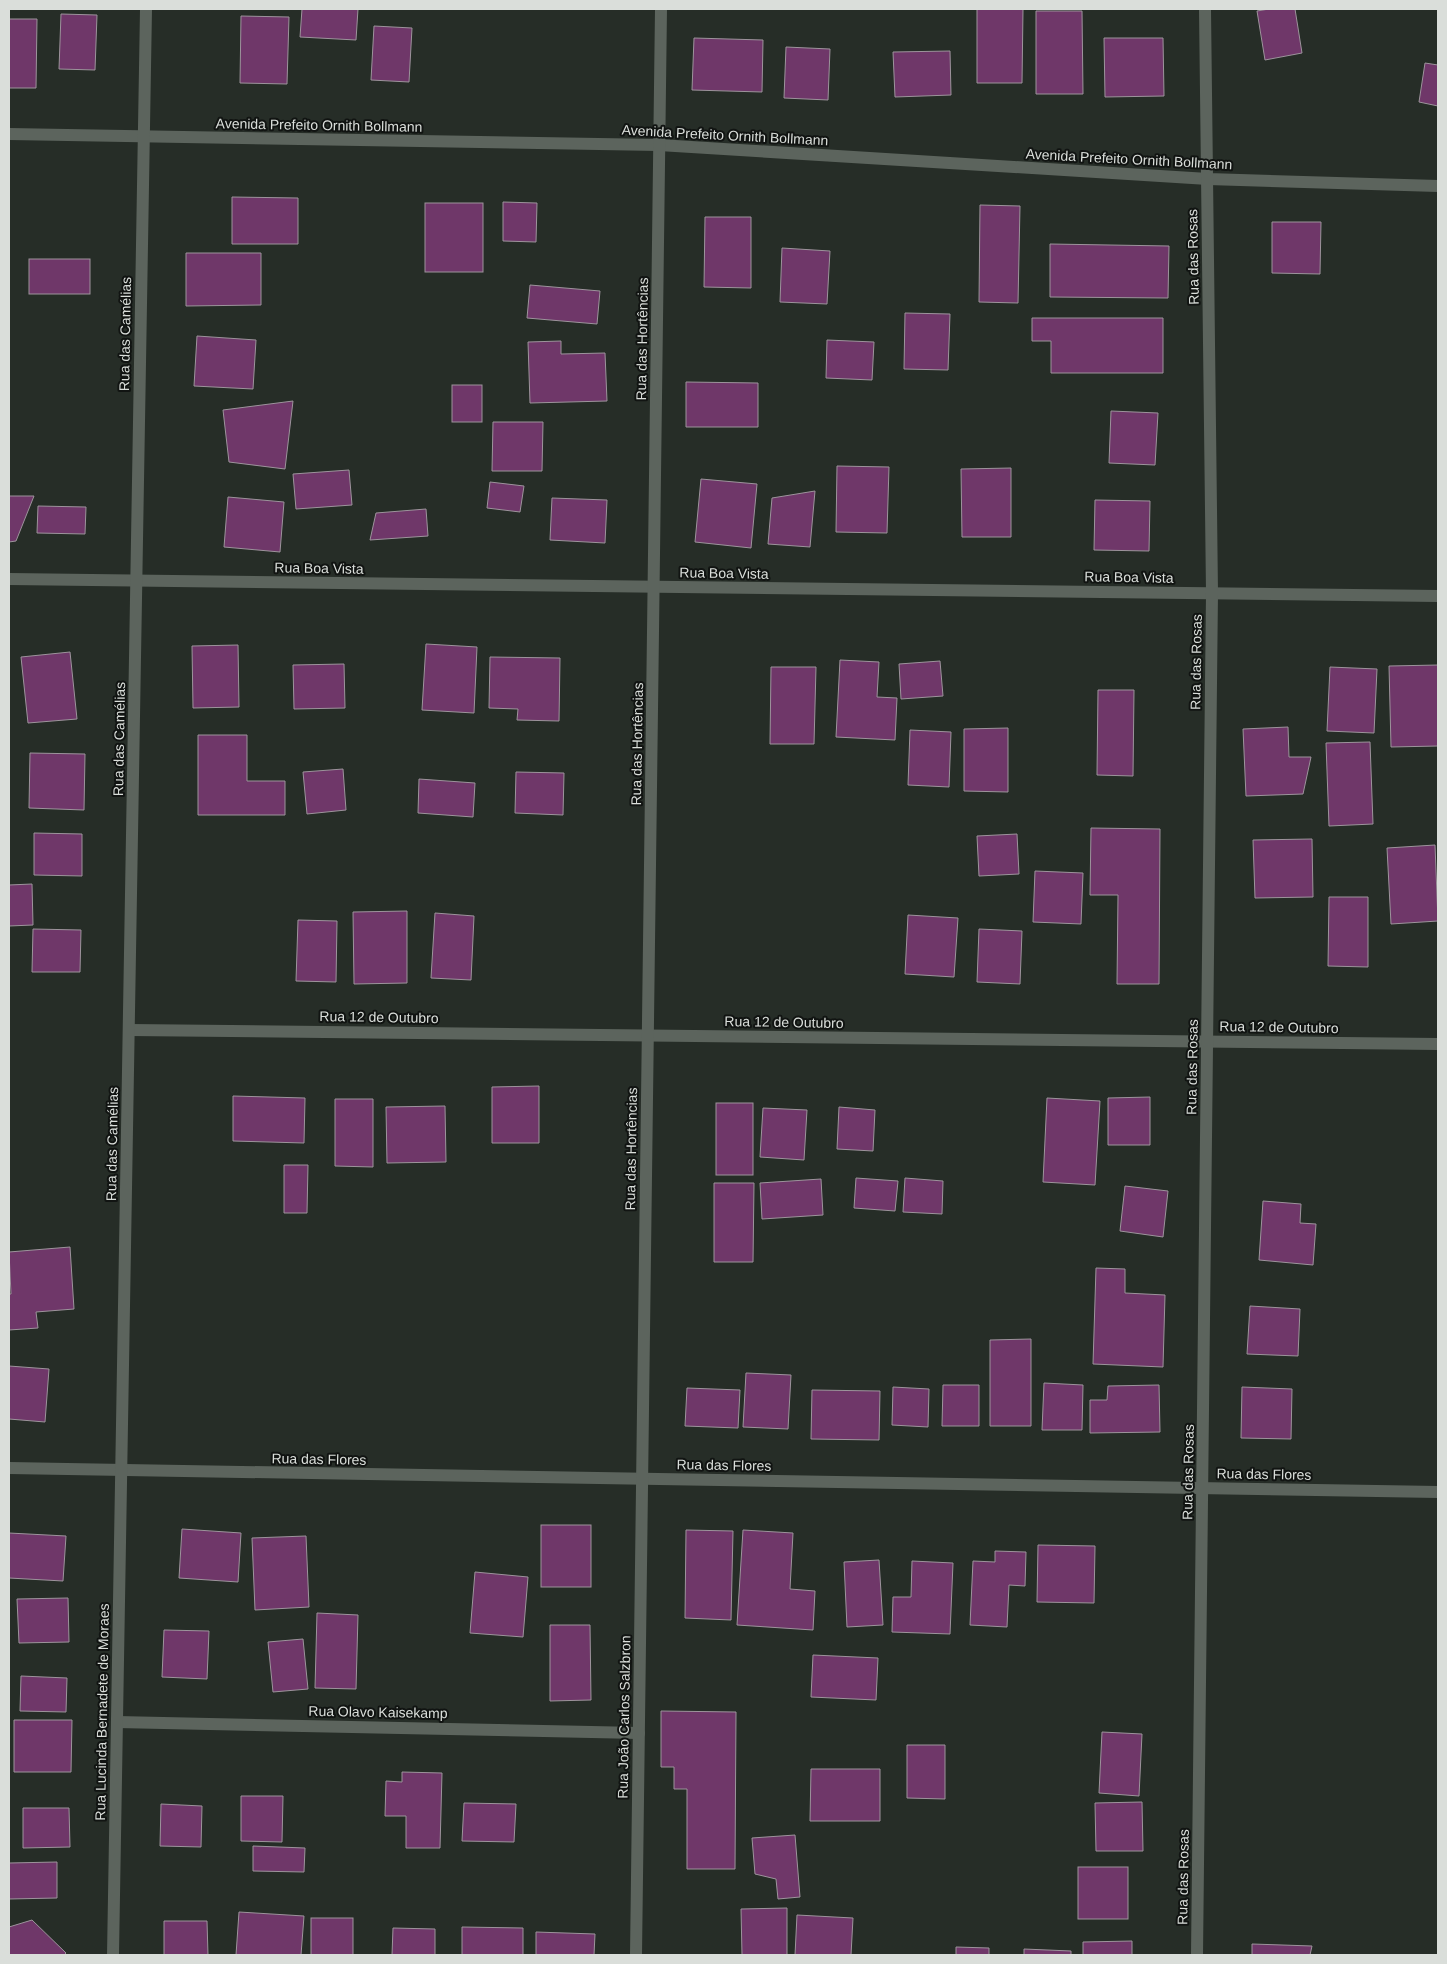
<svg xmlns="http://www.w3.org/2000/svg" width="1447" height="1964" viewBox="0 0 1447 1964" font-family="Arial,sans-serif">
<rect width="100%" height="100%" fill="#262d27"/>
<g fill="#6f3769" stroke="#9d949c">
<polygon points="302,9 358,9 356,40 300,37"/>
<polygon points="977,9 1023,9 1022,83 977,83"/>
<polygon points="1269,9 1295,9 1302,53 1265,60 1257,11"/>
<polygon points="1036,11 1082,11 1083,94 1036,94"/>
<polygon points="61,14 97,15 95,70 59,69"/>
<polygon points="241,16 289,17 287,84 240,83"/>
<polygon points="9,19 37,19 36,88 9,88"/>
<polygon points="374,26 412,28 409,82 371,80"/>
<polygon points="694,38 763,40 762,92 692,90"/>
<polygon points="1104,38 1163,38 1164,96 1105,97"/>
<polygon points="786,47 830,49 828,100 784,98"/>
<polygon points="950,51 951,95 895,97 893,52"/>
<polygon points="1425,63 1438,65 1438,106 1419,102"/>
<polygon points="232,197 298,198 298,244 232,244"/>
<polygon points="503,202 537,203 536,242 503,241"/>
<rect x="425" y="203" width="58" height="69"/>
<polygon points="980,205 1020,206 1018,303 979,302"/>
<polygon points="705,217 751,217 751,288 704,287"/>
<polygon points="1272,222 1321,222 1320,274 1272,273"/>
<polygon points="1050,244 1169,246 1168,298 1050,297"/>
<polygon points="782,248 830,251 827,304 780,302"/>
<polygon points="186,253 261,253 261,305 186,306"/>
<rect x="29" y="259" width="61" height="35"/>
<polygon points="530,285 600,291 597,324 527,318"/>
<polygon points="905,313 950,314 948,370 904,369"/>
<polygon points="1032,318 1163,318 1163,373 1051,373 1051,341 1032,341"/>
<polygon points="197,336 256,340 253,389 194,386"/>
<polygon points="827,340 874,342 872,380 826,378"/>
<polygon points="561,341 561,354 605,353 607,401 530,403 528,342"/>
<polygon points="686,382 758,383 758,427 686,427"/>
<rect x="452" y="385" width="30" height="37"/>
<polygon points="293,401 285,469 229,462 223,410"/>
<polygon points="1111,411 1158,413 1155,465 1109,463"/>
<polygon points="493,422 543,422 542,471 492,471"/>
<polygon points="837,466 889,467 887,533 836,532"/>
<polygon points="1011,468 1011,537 962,537 961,469"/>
<polygon points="349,470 352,505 296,509 293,474"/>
<polygon points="701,479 757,484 751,548 695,542"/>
<polygon points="490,482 524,486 520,512 487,508"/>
<polygon points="815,491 810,547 768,544 772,498"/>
<polygon points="9,496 34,496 16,541 9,542"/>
<polygon points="228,497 284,502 280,552 224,547"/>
<polygon points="552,498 607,500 605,543 550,540"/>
<polygon points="1095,500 1150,501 1149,551 1094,550"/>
<polygon points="38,506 86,507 85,534 37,533"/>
<polygon points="426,509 428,536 370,540 376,513"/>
<polygon points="426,644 477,647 474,713 422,710"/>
<polygon points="238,645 239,707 193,708 192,646"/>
<polygon points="70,652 77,719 28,723 21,657"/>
<polygon points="490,657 560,658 559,721 517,720 518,709 489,708"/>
<polygon points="840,660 879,662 877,697 897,698 895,740 836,737"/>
<polygon points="940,661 943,696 901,699 899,664"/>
<polygon points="344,664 345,708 294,709 293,665"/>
<polygon points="1438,665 1438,746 1391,747 1389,666"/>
<polygon points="771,667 816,667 814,744 770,744"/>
<polygon points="1330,667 1377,669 1374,733 1327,731"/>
<polygon points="1098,690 1134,690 1133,776 1097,775"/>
<polygon points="1288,727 1289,757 1311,757 1303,794 1246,796 1243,729"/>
<polygon points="1008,728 1008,792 964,791 964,729"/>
<polygon points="910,730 951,732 949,787 908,785"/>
<polygon points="198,735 247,735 247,781 285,781 285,815 198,815"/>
<polygon points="1370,742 1373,824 1329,826 1326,743"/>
<polygon points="30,753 85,754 84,810 29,808"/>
<polygon points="343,769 346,810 307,814 303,772"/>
<polygon points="516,772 564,773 563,815 515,813"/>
<polygon points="419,779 475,783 473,817 418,813"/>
<polygon points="1091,828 1160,829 1159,984 1117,984 1118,895 1090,895"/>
<polygon points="34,833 82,834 82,876 34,875"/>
<polygon points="1017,834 1019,874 979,876 977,836"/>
<polygon points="1312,839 1313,897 1255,898 1253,840"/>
<polygon points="1435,845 1438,921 1391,924 1387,848"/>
<polygon points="1035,871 1083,873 1081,924 1033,922"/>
<polygon points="32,884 33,925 9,926 9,885"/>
<polygon points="1329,897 1368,897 1368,967 1328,966"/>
<polygon points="407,911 407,983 354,984 353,912"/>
<polygon points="435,913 474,916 471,980 431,978"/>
<polygon points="908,915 958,918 954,977 905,974"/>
<polygon points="298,920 337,921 336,982 296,981"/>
<polygon points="33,929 81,930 80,972 32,972"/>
<polygon points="979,929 1022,931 1020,984 977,982"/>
<polygon points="539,1086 539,1143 492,1143 492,1087"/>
<polygon points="233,1096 305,1098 304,1143 233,1141"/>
<polygon points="1150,1097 1150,1145 1108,1145 1108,1098"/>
<polygon points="1047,1098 1100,1101 1095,1185 1043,1182"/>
<polygon points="335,1099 373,1099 373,1167 335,1166"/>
<rect x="716" y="1103" width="37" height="72"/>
<polygon points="445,1106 446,1162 387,1163 386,1107"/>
<polygon points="839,1107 875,1110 873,1151 837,1149"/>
<polygon points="763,1108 807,1110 804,1160 760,1157"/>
<polygon points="284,1165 308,1165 307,1213 284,1213"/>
<polygon points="856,1178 898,1181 895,1211 854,1208"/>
<polygon points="905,1178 943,1181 942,1214 903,1212"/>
<polygon points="821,1179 823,1215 762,1219 760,1183"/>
<polygon points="714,1183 754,1183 753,1262 714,1262"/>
<polygon points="1125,1186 1168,1191 1163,1237 1120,1231"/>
<polygon points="1263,1201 1301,1204 1300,1223 1316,1224 1313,1265 1259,1260"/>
<polygon points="70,1247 74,1309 36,1312 38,1328 9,1330 9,1294 11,1294 9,1252"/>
<polygon points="1096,1268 1125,1269 1125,1293 1165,1295 1163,1367 1093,1364"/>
<polygon points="1250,1306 1300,1309 1298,1356 1247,1354"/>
<polygon points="1031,1339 1031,1426 990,1426 990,1340"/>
<polygon points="9,1366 49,1369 45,1422 9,1419"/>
<polygon points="746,1373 791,1375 788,1429 743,1427"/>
<polygon points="1044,1383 1083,1385 1082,1430 1042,1430"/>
<polygon points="943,1385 979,1385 979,1426 942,1426"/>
<polygon points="1159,1385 1160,1432 1090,1433 1090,1400 1107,1400 1108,1386"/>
<polygon points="893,1387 929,1389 928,1427 892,1425"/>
<polygon points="1242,1387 1292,1389 1291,1439 1241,1438"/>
<polygon points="687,1388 740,1390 738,1428 685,1426"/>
<polygon points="812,1390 880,1391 879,1440 811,1439"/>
<rect x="541" y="1525" width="50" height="62"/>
<polygon points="182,1529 241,1533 238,1582 179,1578"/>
<polygon points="686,1530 733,1531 731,1620 685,1618"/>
<polygon points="743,1530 793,1533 790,1589 815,1591 813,1630 737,1625"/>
<polygon points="9,1533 66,1536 63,1581 9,1578"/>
<polygon points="306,1536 309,1607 255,1610 252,1538"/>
<polygon points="1038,1545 1095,1546 1094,1603 1037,1602"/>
<polygon points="995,1551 1026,1552 1025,1586 1009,1585 1007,1627 970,1625 973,1561 995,1562"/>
<polygon points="879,1560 883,1625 847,1627 844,1562"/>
<polygon points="912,1561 953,1563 950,1634 892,1632 893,1597 911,1597"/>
<polygon points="475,1572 528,1577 523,1637 470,1633"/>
<polygon points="68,1598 69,1642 19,1643 17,1599"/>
<polygon points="317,1613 358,1615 356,1689 315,1688"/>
<polygon points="550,1625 590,1625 591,1700 550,1701"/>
<polygon points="164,1630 209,1631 207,1679 162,1677"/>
<polygon points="303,1639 308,1689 273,1692 268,1642"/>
<polygon points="813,1655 878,1658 876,1700 811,1697"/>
<polygon points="21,1676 67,1678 66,1712 20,1711"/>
<polygon points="661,1711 736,1712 735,1869 687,1869 687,1789 674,1789 674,1767 661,1767"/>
<polygon points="14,1720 72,1720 71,1772 14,1772"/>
<polygon points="1102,1732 1142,1734 1139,1796 1099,1793"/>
<polygon points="907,1745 945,1745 945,1799 907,1798"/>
<polygon points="811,1769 880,1769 880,1821 810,1821"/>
<polygon points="402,1772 442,1773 440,1848 406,1848 406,1816 385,1816 386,1781 402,1782"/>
<polygon points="241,1796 283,1796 282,1842 241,1841"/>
<polygon points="1142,1802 1143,1851 1096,1851 1095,1803"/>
<polygon points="464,1803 516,1804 514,1842 462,1841"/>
<polygon points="161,1804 202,1806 201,1847 160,1846"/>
<polygon points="23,1808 69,1808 70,1847 23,1848"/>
<polygon points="795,1835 800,1897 778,1899 776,1879 755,1874 752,1838"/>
<polygon points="253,1846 305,1848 304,1872 253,1871"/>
<polygon points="57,1862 57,1898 9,1899 9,1863"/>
<rect x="1078" y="1867" width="50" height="52"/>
<polygon points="787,1908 787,1955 742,1955 741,1909"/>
<polygon points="239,1912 304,1916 301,1955 236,1955"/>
<polygon points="797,1915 853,1918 851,1955 795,1955"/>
<rect x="311" y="1918" width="42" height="37"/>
<polygon points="32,1920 66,1953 64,1955 9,1955 9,1927"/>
<polygon points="164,1921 207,1921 208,1955 164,1955"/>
<polygon points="462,1927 523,1928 523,1955 462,1955"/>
<polygon points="393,1928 435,1929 435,1955 392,1955"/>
<polygon points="536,1932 595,1934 594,1955 536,1955"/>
<polygon points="1132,1941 1132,1955 1083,1955 1083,1942"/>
<polygon points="1252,1944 1312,1946 1310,1955 1252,1955"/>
<polygon points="956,1947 989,1948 989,1955 956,1955"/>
<polygon points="1024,1949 1071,1951 1071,1955 1024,1955"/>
</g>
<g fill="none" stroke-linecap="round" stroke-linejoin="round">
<g stroke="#5c645d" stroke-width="12">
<polyline points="9,134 659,145 1208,179 1438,186"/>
<polyline points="9,579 1438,596"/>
<polyline points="129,1030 1438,1044"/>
<polyline points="9,1468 1438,1492"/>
<polyline points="117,1722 639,1733"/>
<polyline points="113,1955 146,9"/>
<polyline points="636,1955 661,9"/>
<polyline points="1197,1955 1212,593 1205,9"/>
</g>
</g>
<g text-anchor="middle" stroke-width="4" stroke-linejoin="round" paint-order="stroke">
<g font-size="14" fill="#dadeda" stroke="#111412">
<text transform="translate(319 125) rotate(1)" y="5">Avenida Prefeito Ornith Bollmann</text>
<text transform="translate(725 135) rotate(3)" y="5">Avenida Prefeito Ornith Bollmann</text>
<text transform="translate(1129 159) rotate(3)" y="5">Avenida Prefeito Ornith Bollmann</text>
<text transform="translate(1193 257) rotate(-91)" y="5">Rua das Rosas</text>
<text transform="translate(125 334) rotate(-89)" y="5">Rua das Camélias</text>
<text transform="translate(642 339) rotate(-89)" y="5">Rua das Hortências</text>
<text transform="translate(319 568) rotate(1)" y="5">Rua Boa Vista</text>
<text transform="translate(724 573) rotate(1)" y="5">Rua Boa Vista</text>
<text transform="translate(1129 577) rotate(1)" y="5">Rua Boa Vista</text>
<text transform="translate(1196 662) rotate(-89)" y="5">Rua das Rosas</text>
<text transform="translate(119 739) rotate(-89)" y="5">Rua das Camélias</text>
<text transform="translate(637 744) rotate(-89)" y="5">Rua das Hortências</text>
<text transform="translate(379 1017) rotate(1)" y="5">Rua 12 de Outubro</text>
<text transform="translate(784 1022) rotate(1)" y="5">Rua 12 de Outubro</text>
<text transform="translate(1279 1027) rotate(1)" y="5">Rua 12 de Outubro</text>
<text transform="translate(1192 1067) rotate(-89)" y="5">Rua das Rosas</text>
<text transform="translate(112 1144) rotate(-89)" y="5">Rua das Camélias</text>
<text transform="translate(631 1149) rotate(-89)" y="5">Rua das Hortências</text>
<text transform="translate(319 1459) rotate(1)" y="5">Rua das Flores</text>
<text transform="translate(724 1465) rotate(1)" y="5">Rua das Flores</text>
<text transform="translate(1188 1472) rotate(-89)" y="5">Rua das Rosas</text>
<text transform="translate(1264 1474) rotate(1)" y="5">Rua das Flores</text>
<text transform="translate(102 1712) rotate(-89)" y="5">Rua Lucinda Bernadete de Moraes</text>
<text transform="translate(378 1712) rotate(1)" y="5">Rua Olavo Kaisekamp</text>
<text transform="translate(624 1717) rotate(-89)" y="5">Rua João Carlos Salzbron</text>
<text transform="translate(1183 1877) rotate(-89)" y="5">Rua das Rosas</text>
</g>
</g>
<rect width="1447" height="1964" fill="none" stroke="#dadeda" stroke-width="20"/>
</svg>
